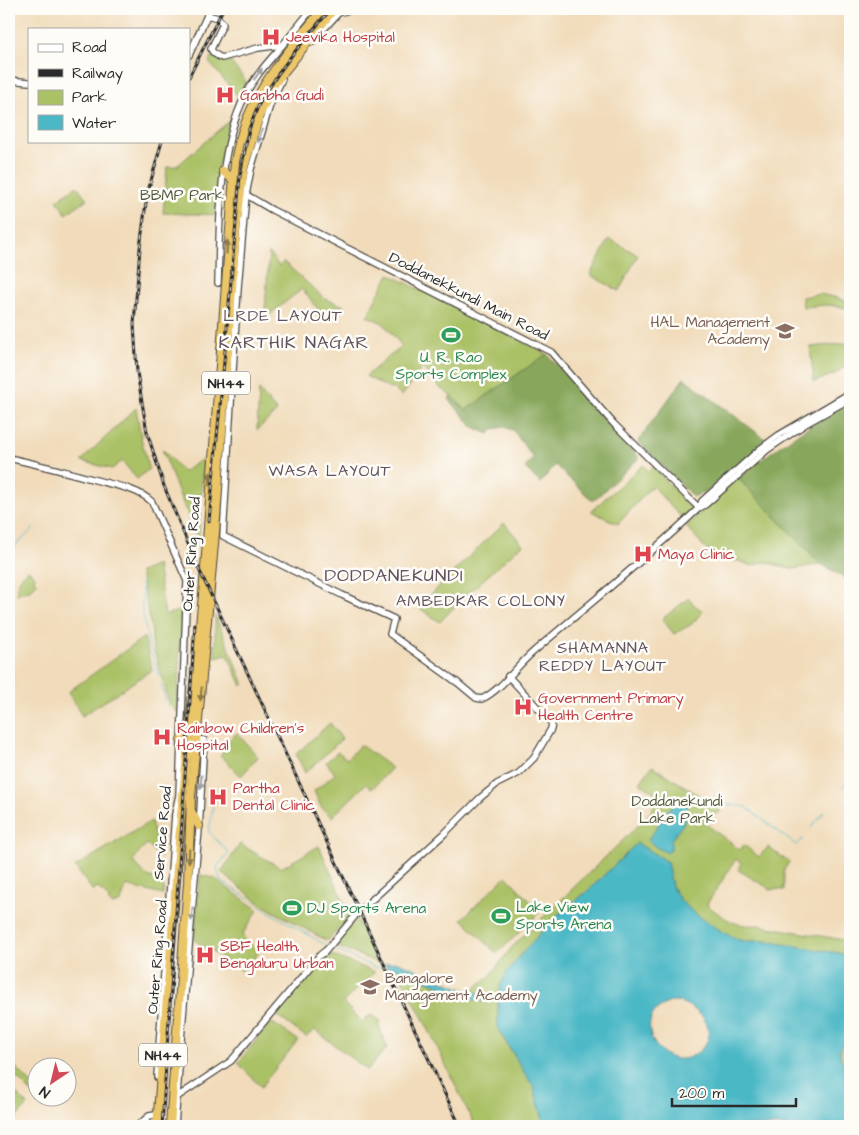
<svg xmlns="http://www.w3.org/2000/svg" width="859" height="1135" viewBox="0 0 859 1135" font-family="'Architects Daughter',sans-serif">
<rect width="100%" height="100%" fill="#fdfcf7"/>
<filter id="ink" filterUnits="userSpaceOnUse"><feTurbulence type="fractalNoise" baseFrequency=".02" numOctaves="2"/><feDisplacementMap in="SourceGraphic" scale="10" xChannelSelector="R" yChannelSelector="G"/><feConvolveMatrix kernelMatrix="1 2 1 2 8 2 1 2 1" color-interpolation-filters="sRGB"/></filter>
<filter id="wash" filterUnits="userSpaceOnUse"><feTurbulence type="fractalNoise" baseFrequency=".0096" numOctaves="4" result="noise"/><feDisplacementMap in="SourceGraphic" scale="20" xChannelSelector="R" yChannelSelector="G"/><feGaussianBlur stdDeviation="1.12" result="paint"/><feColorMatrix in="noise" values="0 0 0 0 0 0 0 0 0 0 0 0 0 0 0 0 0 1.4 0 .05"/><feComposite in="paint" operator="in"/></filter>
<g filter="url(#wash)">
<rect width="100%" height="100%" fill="#f1dbba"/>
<g fill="#abc166" stroke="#6b7648">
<polygon points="212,56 222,61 228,59 246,81 245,87 240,99 209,62"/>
<polygon points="230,120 218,167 217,215 163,213 167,167 177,166"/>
<polygon points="77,186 87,199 66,214 57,200"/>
<polygon points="609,239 638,255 619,291 590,275"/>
<polygon points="269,253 279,266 284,262 325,299 344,306 327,321 302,289 269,315 265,311"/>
<polygon points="389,274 547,354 466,410 443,389 442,390 423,367 402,396 392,388 390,389 366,376 402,346 383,323 367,316"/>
<polygon points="820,294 838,298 850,303 850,309 849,308 827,305 803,307 802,297"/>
<polygon points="850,343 850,362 835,374 814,382 810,347"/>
<polygon points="259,390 277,412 257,430"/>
<polygon points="136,408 142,442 149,469 137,479 122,461 112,469 81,461"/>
<polygon points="162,449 183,472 203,459 199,542 177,489"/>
<polygon points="643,465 648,471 653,467 693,510 683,519 652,486 618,524 591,511"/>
<polygon points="738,478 821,564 793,569 765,562 752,566 739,561 713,557 686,526"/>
<polygon points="504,523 523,545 517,549 462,599 440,622 419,608 446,579"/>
<polygon points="157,565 165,615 182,610 177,712 170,705 152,643 152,633 140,572"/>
<path d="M28 570 35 576 34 580 37 583 29 591 27 590 17 594C15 584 21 577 28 570Z"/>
<polygon points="689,598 694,605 703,611 692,624 674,634 662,619"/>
<polygon points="215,615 244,684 242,686 227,654 215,657"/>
<polygon points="144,637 152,670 82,716 68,692"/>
<polygon points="330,723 342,739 305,773 296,754"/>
<polygon points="237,733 258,757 241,776 220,755 225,750 222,747"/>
<polygon points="360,745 392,768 372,789 366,784 332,817 321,807 314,791 335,774 326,762 338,752 347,759"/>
<path d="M652 766 716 806 721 811 702 821 740 850 744 845 759 857 768 847 789 862 784 870V890L770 889 738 870 742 863 736 859 707 904 708 906C726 919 734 927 757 925L850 941V955L764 941H742L724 933 694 913 681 901 672 887 667 862 637 843 589 890 555 917 524 951 498 997V1029L534 1088 545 1126H475L425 1022 395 967 471 999 489 996 470 991 491 975 511 948 647 817 653 808 655 793 640 783Z"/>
<polygon points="151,821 161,858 146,844 133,861 146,875 164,883 163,895 126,886 121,902 113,905 108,901 109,899 97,887 93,891 75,867"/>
<polygon points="240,844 281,868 319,846 351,917 327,941 262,905 221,872"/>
<polygon points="200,875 214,878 258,910 242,935 259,952 243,971 194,940"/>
<polygon points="506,876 534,905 533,906 539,913 497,954 462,919"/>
<polygon points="356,918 378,963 336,946"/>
<polygon points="329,954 375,972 343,1002 362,1022 371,1015 381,1021 379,1026 387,1048 367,1070 315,1030 306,1037 276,1015"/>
<polygon points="271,1022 298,1040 261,1087 238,1063"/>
<polygon points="850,1036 850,1050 849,1055 850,1058 850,1084 840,1056 840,1048"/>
<polygon points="13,1064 37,1090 38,1098 43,1098 43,1099 41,1102 9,1070 9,1068"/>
<polygon points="9,1086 28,1105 9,1125"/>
</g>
<g fill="#88a75b" stroke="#5a6943">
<polygon points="547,354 639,458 593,501 555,465 540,483 525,468 533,458 513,430 504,427 493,429 489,434 473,427 449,399 451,396 466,410"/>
<polygon points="684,378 768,441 711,489 693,497 638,441"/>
<path d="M850 402V581L821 564 738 478C774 449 810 424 850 402Z"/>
</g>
<g fill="#4cb8c6" stroke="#3c7278" fill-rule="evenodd">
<path d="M682 798 687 799V810L683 824 671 840V850L667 853C657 847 657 849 648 840L668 810Z"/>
<path d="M637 843 667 862 672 887 681 901 694 913 724 933 742 941H764L850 955V1036L840 1048V1056L850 1084V1126H545L534 1088 498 1029V997L501 984 507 972 524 951 555 917 589 890ZM675 1001C694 1004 721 1027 703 1047 668 1088 619 1013 675 1001Z"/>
<polygon points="398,962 460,988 489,996 488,1002 471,999 395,967 387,968 385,963"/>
</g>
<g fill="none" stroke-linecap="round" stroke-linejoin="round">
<g stroke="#4cb8c6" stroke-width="1">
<polyline points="9,552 34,528"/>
<polyline points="142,581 142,610 149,645 159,677"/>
<polyline points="161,684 168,707"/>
<polyline points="843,787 850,777"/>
<polyline points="727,804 746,807 796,845 803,839"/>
<polyline points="213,806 209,832 229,853 217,867 220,880 266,910 326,945"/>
<polyline points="811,828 824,812"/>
<polyline points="332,948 376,968 385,965"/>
<polyline points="850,1048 847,1055 850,1066"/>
</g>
</g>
</g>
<g filter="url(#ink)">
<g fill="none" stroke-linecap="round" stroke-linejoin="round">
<polyline stroke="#c9b89d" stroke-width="5.5" stroke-dasharray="5.5 3" stroke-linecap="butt" points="355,916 364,907"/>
<g stroke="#494540" stroke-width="8">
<g id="tertiary">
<polyline points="338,13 353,9"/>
<path d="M207 15 218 18 223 24 211 49C213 54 217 56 222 58L258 48 282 45"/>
<polyline points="312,42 342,9"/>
<polyline points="189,55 210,9"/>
<path d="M282 79 270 105 251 169 246 195 238 288 223 536 342 595 394 619 390 634 458 683 476 698 482 699C502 689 515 668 532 653 588 605 646 559 699 508L705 505 767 450 807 423 850 399"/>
<polyline points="9,80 29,82"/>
<polyline points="245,194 272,210 551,352 613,423 699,508"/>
<path d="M218 283C220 222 217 152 245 96 254 77 268 62 281 47 292 34 302 21 312 9"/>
<path d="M9 458C40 465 71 473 103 482 119 486 140 490 152 502L187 581 179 795 175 814 169 899 157 1077"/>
<polyline points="699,508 702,501 760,449 779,435 850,393"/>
<polyline points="364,907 444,834 480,798 497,784 519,773 534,758 551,729 552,723 508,676"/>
<polyline points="324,953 355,916"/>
<polyline points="177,1097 231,1061 320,955 325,951"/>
<polyline points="137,1126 149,1116 155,1115"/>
<polyline points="143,1126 147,1123 154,1123"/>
<polyline points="175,1126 180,1052 199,830 204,740 197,739"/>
</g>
</g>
<g stroke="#494540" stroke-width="10">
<g id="trunk">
<polyline points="223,171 233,180"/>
<polyline points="181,740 188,727"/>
<polyline points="191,811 199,826"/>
<path d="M157 1126 181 816 203 595 235 162C245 98 284 56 323 9"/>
<polyline points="170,1126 188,882 191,797 215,533 236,229 244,167 259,116 275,83 334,9"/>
</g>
</g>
<use href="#tertiary" stroke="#fff" stroke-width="5.5"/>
<use href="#trunk" stroke="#ebc669" stroke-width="8"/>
<g stroke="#2b2b2b" stroke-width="3">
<g id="rail">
<polyline points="189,77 223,9"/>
<polyline points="162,141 147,195 140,248 134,324 137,372 147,432 164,486 196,563 460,1126"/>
<polyline points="209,521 222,385 240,176 249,129 259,104 278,74 292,55 331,9"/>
<polyline points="162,1126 195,624"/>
</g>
</g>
<use href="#rail" stroke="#fdfcf7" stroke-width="1" stroke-dasharray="4" stroke-linecap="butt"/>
</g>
<defs><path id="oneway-solid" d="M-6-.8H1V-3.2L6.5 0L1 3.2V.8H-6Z" transform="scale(1.25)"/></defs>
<g fill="#a0a0a0">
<use href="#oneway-solid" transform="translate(258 74) rotate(-55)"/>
<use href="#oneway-solid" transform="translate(260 136) rotate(106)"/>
<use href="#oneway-solid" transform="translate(201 782) rotate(94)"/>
<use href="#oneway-solid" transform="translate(192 914) rotate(95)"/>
</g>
<g fill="#8b784a">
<use href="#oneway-solid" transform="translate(227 247) rotate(-86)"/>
<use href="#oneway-solid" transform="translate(210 479) rotate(-86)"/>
<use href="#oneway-solid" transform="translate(201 694) rotate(95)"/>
<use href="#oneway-solid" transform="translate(189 856) rotate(92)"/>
</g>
</g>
<defs>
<g id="hospital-bare" transform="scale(1.5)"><path d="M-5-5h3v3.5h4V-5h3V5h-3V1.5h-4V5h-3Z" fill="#e0444e" stroke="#fdfcf7" stroke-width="2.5" paint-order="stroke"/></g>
<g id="university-bare" transform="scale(1.5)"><path d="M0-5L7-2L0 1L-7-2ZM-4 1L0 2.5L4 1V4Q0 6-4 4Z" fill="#8d6e63" stroke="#fdfcf7" stroke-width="2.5" paint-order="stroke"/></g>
<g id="stadium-bare" transform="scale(1.5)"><path d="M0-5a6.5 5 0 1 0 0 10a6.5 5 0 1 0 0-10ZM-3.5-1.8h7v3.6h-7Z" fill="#2e9e5b" stroke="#fdfcf7" stroke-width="2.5" paint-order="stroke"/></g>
</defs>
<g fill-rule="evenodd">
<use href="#hospital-bare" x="271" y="37"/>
<use href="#hospital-bare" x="225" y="95"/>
<use href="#university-bare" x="785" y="331"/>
<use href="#stadium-bare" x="451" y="335"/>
<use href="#hospital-bare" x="643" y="554"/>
<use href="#hospital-bare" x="523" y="707"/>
<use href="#hospital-bare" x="162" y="737"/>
<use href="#hospital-bare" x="218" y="797"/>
<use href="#stadium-bare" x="292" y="908"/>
<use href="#stadium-bare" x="501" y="916"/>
<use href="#hospital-bare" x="205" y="955"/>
<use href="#university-bare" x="370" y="987"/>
</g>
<g text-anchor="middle" stroke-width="5" stroke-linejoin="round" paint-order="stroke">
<g fill="#fdfcf7" stroke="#6a6a68" stroke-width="1">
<rect x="202" y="371.5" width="48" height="23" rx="4"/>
<rect x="139" y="1043.5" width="48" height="23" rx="4"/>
</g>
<g font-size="14" font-weight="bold" fill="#2b2b2b">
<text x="226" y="388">NH44</text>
<text x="163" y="1060">NH44</text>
</g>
<g font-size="15" fill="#be3a42" stroke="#fdfcf7" text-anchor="start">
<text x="286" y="42">Jeevika Hospital</text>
<text x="240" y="100">Garbha Gudi</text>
<text x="658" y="559">Maya Clinic</text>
<text x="538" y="703">Government Primary<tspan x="538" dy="17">Health Centre</tspan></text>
<text x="177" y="733">Rainbow Children's<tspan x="177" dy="17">Hospital</tspan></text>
<text x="233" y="793">Partha<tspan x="233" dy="17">Dental Clinic</tspan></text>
<text x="220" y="951">SBF Health,<tspan x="220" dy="17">Bengaluru Urban</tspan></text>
</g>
<g font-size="15" fill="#51583d" stroke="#fdfcf7">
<text x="182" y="200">BBMP Park</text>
<text x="677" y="806">Doddanekundi<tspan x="677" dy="17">Lake Park</tspan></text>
</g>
<g font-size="15" fill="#2b2b2b" stroke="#fdfcf7">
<text transform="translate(469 296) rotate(27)" y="5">Doddanekkundi Main Road</text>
<text transform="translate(191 554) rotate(-86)" y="5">Outer Ring Road</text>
<text transform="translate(162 833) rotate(-85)" y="5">Service Road</text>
<text transform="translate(157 957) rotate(-85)" y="5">Outer Ring Road</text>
</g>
<g font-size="15" fill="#785e54" stroke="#fdfcf7" text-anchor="end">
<text x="770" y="327">HAL Management<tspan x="770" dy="17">Academy</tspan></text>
<text x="385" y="983" text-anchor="start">Bangalore<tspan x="385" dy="17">Management Academy</tspan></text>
</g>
<g font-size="15" fill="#27864d" stroke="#fdfcf7" text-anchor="start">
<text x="451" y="362" text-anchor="middle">U. R. Rao<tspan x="451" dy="17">Sports Complex</tspan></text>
<text x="516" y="912">Lake View<tspan x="516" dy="17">Sports Arena</tspan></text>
<text x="307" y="913">DJ Sports Arena</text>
</g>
<g font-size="16" letter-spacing="1" fill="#61535f" stroke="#fdfcf7">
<text x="283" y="321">LRDE LAYOUT</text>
<text x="330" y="476">WASA LAYOUT</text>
<text x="481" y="606">AMBEDKAR COLONY</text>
<text x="603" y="653">SHAMANNA<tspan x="603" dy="18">REDDY LAYOUT</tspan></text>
</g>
<g font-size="18" letter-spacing="1" fill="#61535f" stroke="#fdfcf7">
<text x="294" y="348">KARTHIK NAGAR</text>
<text x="394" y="581">DODDANEKUNDI</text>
</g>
</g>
<rect width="859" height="1135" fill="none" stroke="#fdfcf7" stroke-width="30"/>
<rect x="28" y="28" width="162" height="115" fill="#fdfcf7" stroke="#a9a8a5"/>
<rect x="38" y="44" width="25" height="8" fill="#ffffff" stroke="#a9a8a5"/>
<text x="72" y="52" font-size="15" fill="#2b2b2b">Road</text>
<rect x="38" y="69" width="25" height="8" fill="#2b2b2b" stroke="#a9a8a5"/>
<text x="72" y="78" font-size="15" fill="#2b2b2b">Railway</text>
<rect x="38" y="90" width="25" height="15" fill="#abc166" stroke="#a9a8a5"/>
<text x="72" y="102" font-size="15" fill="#2b2b2b">Park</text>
<rect x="38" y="115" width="25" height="15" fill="#4cb8c6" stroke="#a9a8a5"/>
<text x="72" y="128" font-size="15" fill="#2b2b2b">Water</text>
<g transform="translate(52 1082) rotate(215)"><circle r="24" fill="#fdfcf7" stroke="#a9a8a5"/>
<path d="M0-4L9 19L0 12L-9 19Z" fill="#d1495b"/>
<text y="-8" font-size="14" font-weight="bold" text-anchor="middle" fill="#2b2b2b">N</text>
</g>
<path d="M672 1098v8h124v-8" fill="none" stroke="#2b2b2b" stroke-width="2.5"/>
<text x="679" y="1098" font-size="15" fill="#2b2b2b" stroke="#fdfcf7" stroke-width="4" paint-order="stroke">200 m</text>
</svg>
